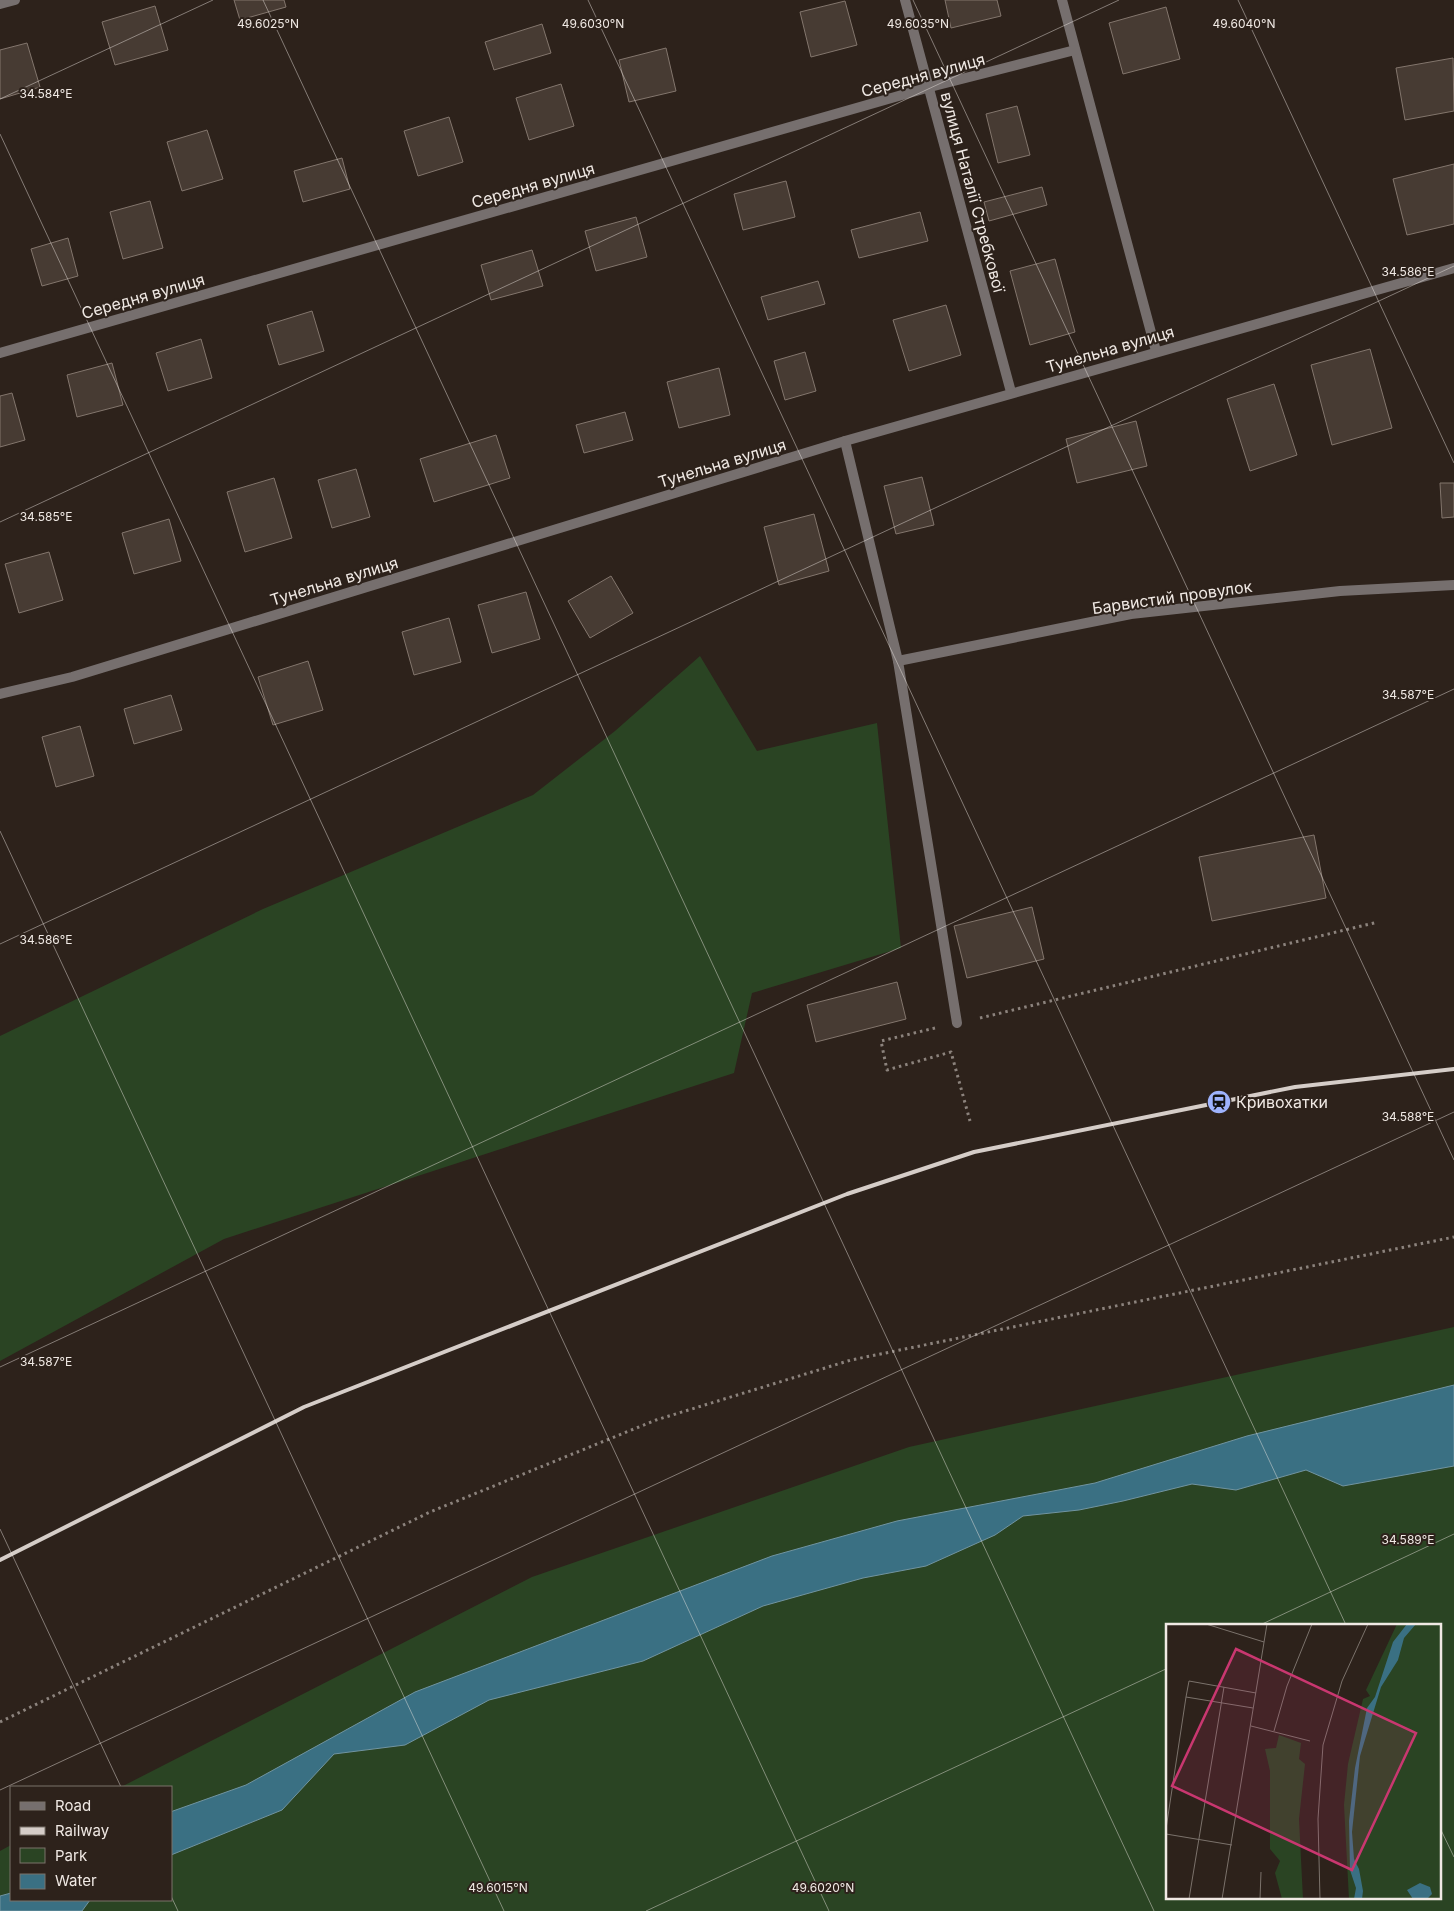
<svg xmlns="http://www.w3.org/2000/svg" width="1454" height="1911" viewBox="0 0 1454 1911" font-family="Inter,sans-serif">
<rect width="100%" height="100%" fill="#2d221b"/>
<g fill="#2a4423" fill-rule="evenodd">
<polygon points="700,656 757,751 877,723 901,948 752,993 734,1073 224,1239 0,1361 0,1036 263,909 533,795 615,731"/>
<path d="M1454 1327V1911H0V1851L11 1845V1900H171V1787H121L532 1577 909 1447ZM1168 1625H1440V1897H1168Z"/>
</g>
<g fill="#3a7083" stroke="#7194a0">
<polygon points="1454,1385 1454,1466 1343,1486 1306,1470 1236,1490 1192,1484 1123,1501 1079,1510 1023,1516 995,1535 926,1566 863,1578 763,1606 643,1661 489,1700 405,1745 334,1754 282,1810 171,1855 171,1812 173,1811 246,1785 415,1692 772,1556 897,1521 1095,1483 1247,1436"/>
<polygon points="11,1893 11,1900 90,1900 82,1911 0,1911 0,1896"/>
</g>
<g fill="#473b33" stroke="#83766d">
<polygon points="234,0 284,0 286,7 240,20"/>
<polygon points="945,0 997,0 1001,16 951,28"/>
<polygon points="845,1 857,45 811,57 800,12"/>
<polygon points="155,6 168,50 115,65 102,22"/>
<polygon points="1166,7 1180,59 1123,74 1109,23"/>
<polygon points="542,24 551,53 494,70 485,42"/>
<polygon points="27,43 40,87 0,99 0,50"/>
<polygon points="666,48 676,91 629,102 619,60"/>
<polygon points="1453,58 1454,111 1405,120 1396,68"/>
<polygon points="561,84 574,126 529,140 516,98"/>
<polygon points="1017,106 1030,155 998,163 986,114"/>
<polygon points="449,117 463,162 418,176 404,131"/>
<polygon points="207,130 223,179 182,191 167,142"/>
<polygon points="342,158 350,189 303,202 294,171"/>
<polygon points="1454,164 1454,224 1407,235 1393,179"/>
<polygon points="786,181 795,217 743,230 734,194"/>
<polygon points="1042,187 1047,205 989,221 984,202"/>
<polygon points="150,201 163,248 123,259 110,212"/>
<polygon points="920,212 928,241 859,258 851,230"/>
<polygon points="636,217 647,257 596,271 585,231"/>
<polygon points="68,238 78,276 42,286 31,249"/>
<polygon points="532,250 543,286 491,300 481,265"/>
<polygon points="1055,259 1075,332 1030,345 1010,271"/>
<polygon points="818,281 825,304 768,320 761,297"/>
<polygon points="946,305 961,355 909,371 893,320"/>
<polygon points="312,311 324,351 279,365 267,325"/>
<polygon points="201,339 212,378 168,391 156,353"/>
<polygon points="1370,349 1392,428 1332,445 1311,365"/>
<polygon points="805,352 816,391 785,400 774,361"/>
<polygon points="112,363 123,405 77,417 67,375"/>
<polygon points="719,368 730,415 679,428 667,382"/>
<polygon points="1274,384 1297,455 1250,471 1227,399"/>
<polygon points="12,393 25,440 0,447 0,396"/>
<polygon points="625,412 633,440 584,453 576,425"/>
<polygon points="1136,421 1147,466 1077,483 1066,439"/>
<polygon points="496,435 510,478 434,502 420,459"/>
<polygon points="356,469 370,517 332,528 318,480"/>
<polygon points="922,477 934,525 896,534 884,486"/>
<polygon points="274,478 292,538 245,552 227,492"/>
<polygon points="1440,483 1454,483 1454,517 1442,518"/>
<polygon points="814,514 829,571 779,585 764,527"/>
<polygon points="169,519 181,561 134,574 122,533"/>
<polygon points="49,552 63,600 19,613 5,564"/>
<polygon points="611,576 633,613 590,638 568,601"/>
<polygon points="526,592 540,639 492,653 478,605"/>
<polygon points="449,618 461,662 414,675 402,632"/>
<polygon points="308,661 323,710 273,725 258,677"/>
<polygon points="171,695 182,730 134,744 124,709"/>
<polygon points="80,726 94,776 56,787 42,737"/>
<polygon points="1314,835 1326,898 1212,921 1199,857"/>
<polygon points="1032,907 1044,959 967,978 954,926"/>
<polygon points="897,982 906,1019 816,1042 807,1005"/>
</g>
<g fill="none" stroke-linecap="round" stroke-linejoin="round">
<g stroke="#8c837d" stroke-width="3" stroke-dasharray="2.5 4" stroke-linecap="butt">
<polyline points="980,1018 1378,922"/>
<polyline points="935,1028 881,1041 887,1070 951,1052 970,1121"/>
<polyline points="0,1722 430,1512 656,1420 851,1360 1454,1237"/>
</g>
<g stroke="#766f6e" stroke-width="10">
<polyline points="905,0 1011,392"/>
<polyline points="1062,0 1156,351"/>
<polyline points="0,4 15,0"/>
<polyline points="0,353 930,87 1075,50"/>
<polyline points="845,441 898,661 957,1023"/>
<polyline points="898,661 1131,614 1340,591 1454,585"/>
<polyline points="0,694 72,677 845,441 1454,268"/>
</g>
<polyline stroke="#d5cdc8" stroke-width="4" points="0,1560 304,1407 847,1194 974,1152 1295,1087 1454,1069"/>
</g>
<path fill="none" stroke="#f0e9e4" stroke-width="1" stroke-opacity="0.45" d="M263 0 1154 1911M588 0 1346 1625M913 0 1454 1160M1238 0 1454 463M0 99 213 0M0 134 829 1911M0 522 1119 0M0 831 504 1911M0 944 1454 266M0 1367 1454 689M0 1529 121 1787M1260 1625 1454 1534M0 1790 1454 1112M1440 1828 1454 1857M171 1896 178 1911M646 1911 1168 1668"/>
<defs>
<g id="station-disc" transform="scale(1.25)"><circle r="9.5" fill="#9eb3fd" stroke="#2d221b"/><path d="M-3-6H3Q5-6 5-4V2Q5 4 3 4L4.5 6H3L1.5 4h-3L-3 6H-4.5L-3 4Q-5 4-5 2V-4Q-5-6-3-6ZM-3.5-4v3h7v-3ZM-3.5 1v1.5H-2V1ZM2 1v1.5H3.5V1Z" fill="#111"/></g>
</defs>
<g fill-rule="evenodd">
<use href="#station-disc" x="1219" y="1102"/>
</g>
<g text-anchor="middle" stroke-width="4" stroke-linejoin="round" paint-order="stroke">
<g font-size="16" fill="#f0e9e4" stroke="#2d221b">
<text transform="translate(923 75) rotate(-15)" y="6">Середня вулиця</text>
<text transform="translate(533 185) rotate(-16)" y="6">Середня вулиця</text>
<text transform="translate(973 192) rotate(75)" y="6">вулиця Наталії Стребкової</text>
<text transform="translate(143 296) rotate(-16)" y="6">Середня вулиця</text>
<text transform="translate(1110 349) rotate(-16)" y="6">Тунельна вулиця</text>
<text transform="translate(722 463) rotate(-17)" y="6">Тунельна вулиця</text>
<text transform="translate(334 581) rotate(-17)" y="6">Тунельна вулиця</text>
<text transform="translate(1172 597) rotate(-8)" y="6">Барвистий провулок</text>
</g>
<g font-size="16" fill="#f0e9e4" stroke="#2d221b" text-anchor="start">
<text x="1236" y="1108">Кривохатки</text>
</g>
</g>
<g transform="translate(1166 1624)">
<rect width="275" height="275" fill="#2d221b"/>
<path d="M231 0H275V275H183L178 181 182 140 197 75 204 72 200 66ZM113 111 135 119 133 135 139 140 133 195 137 275H116L109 249 114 237 104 225V147L99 125 110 124Z" fill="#2a4423"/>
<path d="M241 0H250L238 14 232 36 215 63 194 132 186 208 188 235 193 245 197 267 196 275H188L190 264 184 246 183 197 189 144 201 84 209 73 227 18ZM254 259 264 263 266 270 261 275H247L241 266Z" fill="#3a7083"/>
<path fill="none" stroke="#7b726b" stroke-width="1" d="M40 0 98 18M87 84 20 73 23 57 90 69M85 102 144 117M108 107 121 62 146 0M0 205 20 73M0 210 66 221M23 275 58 63M56 275 101 0M94 275 95 248M154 275 152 195 157 121 176 57 202 0"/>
<path fill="#c93770" fill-opacity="0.15" stroke="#c93770" stroke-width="2.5" d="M70 25 250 109 186 246 6 162Z"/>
<rect width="275" height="275" fill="none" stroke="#f0e9e4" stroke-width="2.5"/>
</g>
<g font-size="12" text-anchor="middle" fill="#f0e9e4" stroke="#2d221b" stroke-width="4" stroke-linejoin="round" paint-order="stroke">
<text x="268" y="28">49.6025°N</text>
<text x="593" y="28">49.6030°N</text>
<text x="918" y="28">49.6035°N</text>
<text x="1244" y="28">49.6040°N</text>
<text x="46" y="98">34.584°E</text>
<text x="1408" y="276">34.586°E</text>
<text x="46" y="521">34.585°E</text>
<text x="1408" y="699">34.587°E</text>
<text x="46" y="944">34.586°E</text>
<text x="1408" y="1121">34.588°E</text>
<text x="46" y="1366">34.587°E</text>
<text x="1408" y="1544">34.589°E</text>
<text x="498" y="1892">49.6015°N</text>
<text x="823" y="1892">49.6020°N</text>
</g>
<rect x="10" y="1786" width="162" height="115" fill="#2d221b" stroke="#7b726b"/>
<rect x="20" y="1802" width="25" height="8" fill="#766f6e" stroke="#7b726b"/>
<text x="55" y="1811" font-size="15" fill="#f0e9e4">Road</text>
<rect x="20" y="1827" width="25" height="8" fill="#d5cdc8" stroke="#7b726b"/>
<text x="55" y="1836" font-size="15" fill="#f0e9e4">Railway</text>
<rect x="20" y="1848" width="25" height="15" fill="#2a4423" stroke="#7b726b"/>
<text x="55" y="1861" font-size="15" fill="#f0e9e4">Park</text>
<rect x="20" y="1874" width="25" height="15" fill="#3a7083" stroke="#7b726b"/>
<text x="55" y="1886" font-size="15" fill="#f0e9e4">Water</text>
</svg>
